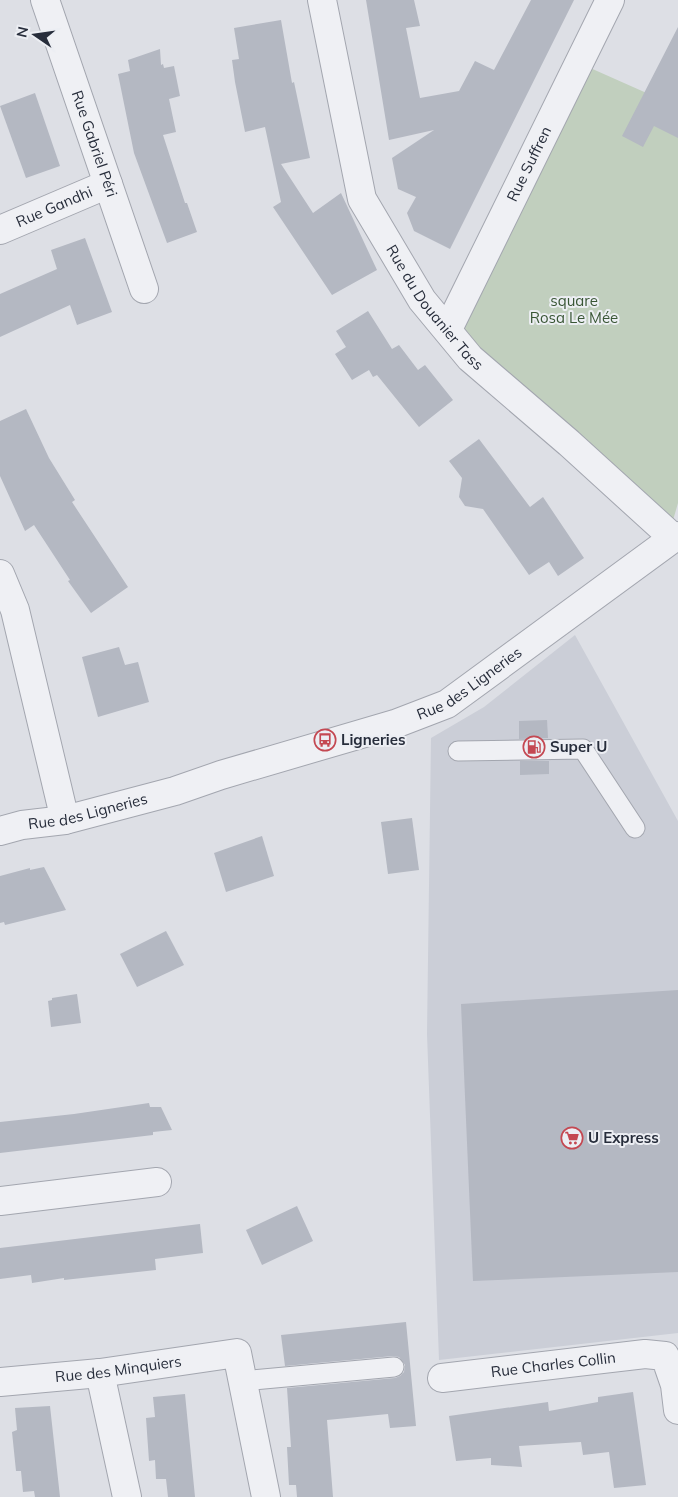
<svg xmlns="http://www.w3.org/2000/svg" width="678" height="1497" viewBox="0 0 678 1497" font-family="Mulish,sans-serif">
<rect width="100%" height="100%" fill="#dddfe5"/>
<polygon fill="#cbced7" points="575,635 678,821 678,1333 439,1360 427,1034 431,738 484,707"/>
<polygon fill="#c1cfbe" points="579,63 678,107 678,503 669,534 448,329"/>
<g fill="#b4b8c2">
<polygon points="366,0 414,0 420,26 406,28 420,98 459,91 475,61 494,70 531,0 574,0 450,249 414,231 407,213 416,197 398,189 392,158 434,130 389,140"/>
<polygon points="281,20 292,83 294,82 310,158 281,164 313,213 341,193 377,270 332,295 273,207 281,202 265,127 245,132 235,82 232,60 239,59 234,28"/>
<polygon points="678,27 678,138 654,126 643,147 622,136"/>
<polygon points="160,49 161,65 163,64 164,68 174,66 180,96 169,99 176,132 163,135 185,203 187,203 197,232 167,243 134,153 118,74 130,71 128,60"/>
<polygon points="35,93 60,166 26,178 0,106"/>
<polygon points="85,238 112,312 77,325 70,305 0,337 0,294 57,269 51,250"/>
<polygon points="368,311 392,349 399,345 418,370 425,365 453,400 419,427 377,375 373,377 369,370 352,380 335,354 346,347 336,331"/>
<polygon points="26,409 49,458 75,500 72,502 128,587 91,613 68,581 70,580 34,525 25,531 0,476 0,421"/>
<polygon points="479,439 530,507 543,497 584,558 558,576 549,562 529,575 483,509 465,506 459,497 462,478 449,461"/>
<polygon points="119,647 125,665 138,662 149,702 98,717 82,657"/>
<polygon points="547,720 548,738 519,739 519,721"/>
<polygon points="520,761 549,761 549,774 520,775"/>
<polygon points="412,818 419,870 388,874 381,822"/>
<polygon points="262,836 274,876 226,892 214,853"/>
<polygon points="44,867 66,910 5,925 4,922 0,923 0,876 30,868 30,870"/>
<polygon points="166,931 184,965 137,987 120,954"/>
<polygon points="678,990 678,1272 473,1281 461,1004"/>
<polygon points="77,994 81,1023 51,1027 48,1001 52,1000 52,998"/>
<polygon points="149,1103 150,1107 161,1107 172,1130 153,1132 153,1135 0,1153 0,1122 74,1114"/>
<polygon points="297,1206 313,1241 262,1265 246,1230"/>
<polygon points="200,1224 203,1253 155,1259 156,1270 64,1280 64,1278 32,1283 31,1275 0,1279 0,1248"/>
<polygon points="406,1322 416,1426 390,1428 388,1414 327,1420 333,1497 297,1497 296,1485 289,1485 287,1447 291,1447 287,1388 395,1378 400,1376 404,1372 405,1365 399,1357 393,1356 285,1366 281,1335"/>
<polygon points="633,1392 646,1485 614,1488 609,1452 583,1455 581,1442 519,1446 522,1467 491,1465 491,1458 456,1461 449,1416 548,1402 549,1411 598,1402 598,1397"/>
<polygon points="185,1394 195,1497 168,1497 166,1479 156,1479 155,1460 149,1461 146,1418 155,1417 153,1397"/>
<polygon points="50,1406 60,1497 35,1497 34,1491 23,1492 21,1471 16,1471 12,1432 17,1430 15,1408"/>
</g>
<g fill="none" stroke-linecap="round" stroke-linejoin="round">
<g stroke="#a3a6af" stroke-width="21">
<g id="service">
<polyline points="458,751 583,749 635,828"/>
<polyline points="242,1381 394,1367"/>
</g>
</g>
<g stroke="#a3a6af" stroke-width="30">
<g id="minor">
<path id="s1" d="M45 0 144 289"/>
<path id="s2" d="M322 0 362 199 422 300 470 358 569 443 669 534 678 538"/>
<path id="s3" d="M0 230 108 184"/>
<path id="s4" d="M448 329 610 0"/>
<polyline points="0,574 15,610 65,820"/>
<path id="s5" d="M0 831 22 825 65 820 175 791 221 775 395 724 447 704 676 536"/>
<polyline points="0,1201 157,1182"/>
<polyline points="100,1373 127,1497"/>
<path id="s6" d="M442 1378 645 1354 665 1356 675 1385 678 1410"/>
<path id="s7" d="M0 1382 100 1373 237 1353 266 1497"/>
</g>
</g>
<use href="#service" stroke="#eff0f4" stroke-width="19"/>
<use href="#minor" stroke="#eff0f4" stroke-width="28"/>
</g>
<defs>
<g id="bus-ring" transform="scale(1.125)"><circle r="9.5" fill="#eceef3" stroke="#c44852" stroke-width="1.5"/><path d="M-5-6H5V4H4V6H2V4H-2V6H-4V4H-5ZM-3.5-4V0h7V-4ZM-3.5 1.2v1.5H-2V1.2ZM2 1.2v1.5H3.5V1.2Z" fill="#c44852"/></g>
<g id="fuel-ring" transform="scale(1.125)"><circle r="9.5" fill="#eceef3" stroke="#c44852" stroke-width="1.5"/><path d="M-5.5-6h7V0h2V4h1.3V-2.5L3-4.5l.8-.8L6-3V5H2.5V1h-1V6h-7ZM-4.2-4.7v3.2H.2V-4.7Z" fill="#c44852"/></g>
<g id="supermarket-ring" transform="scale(1.125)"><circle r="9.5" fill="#eceef3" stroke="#c44852" stroke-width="1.5"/><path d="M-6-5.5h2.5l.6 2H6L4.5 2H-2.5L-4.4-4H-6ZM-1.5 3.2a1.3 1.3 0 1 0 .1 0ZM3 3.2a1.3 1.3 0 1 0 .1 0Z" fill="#c44852"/></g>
</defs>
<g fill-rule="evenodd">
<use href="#bus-ring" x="325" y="740"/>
<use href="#fuel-ring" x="534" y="747"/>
<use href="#supermarket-ring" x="572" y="1138"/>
</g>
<g text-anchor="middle" stroke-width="4" stroke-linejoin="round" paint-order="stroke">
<g font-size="15" fill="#272d3b" stroke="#eceef3">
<text dy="5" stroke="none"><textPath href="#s1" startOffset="152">Rue Gabriel Péri</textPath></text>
<text dy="5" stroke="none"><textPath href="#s4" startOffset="184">Rue Suffren</textPath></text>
<text dy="5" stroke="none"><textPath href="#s3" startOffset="59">Rue Gandhi</textPath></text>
<text dy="5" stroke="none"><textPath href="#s2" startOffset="334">Rue du Douanier Tass</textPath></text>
<text dy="5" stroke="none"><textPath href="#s5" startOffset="495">Rue des Ligneries</textPath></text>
<text dy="5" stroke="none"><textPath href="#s5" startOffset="90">Rue des Ligneries</textPath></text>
<text dy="5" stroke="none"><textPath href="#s6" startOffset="112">Rue Charles Collin</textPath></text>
<text dy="5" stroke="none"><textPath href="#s7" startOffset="119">Rue des Minquiers</textPath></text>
</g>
<g font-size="15" fill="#395635" stroke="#eceef3">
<text x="574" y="306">square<tspan x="574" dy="17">Rosa Le Mée</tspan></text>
</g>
<g font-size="15" font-weight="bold" fill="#272d3b" stroke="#eceef3" text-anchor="start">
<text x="341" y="745">Ligneries</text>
<text x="550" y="752">Super U</text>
<text x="588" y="1143">U Express</text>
</g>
</g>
<g transform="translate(35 35) rotate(283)" stroke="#eceef3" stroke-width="4" paint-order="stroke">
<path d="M0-4L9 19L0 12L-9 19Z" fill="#272d3b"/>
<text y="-8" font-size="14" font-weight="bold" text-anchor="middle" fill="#272d3b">N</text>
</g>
</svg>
